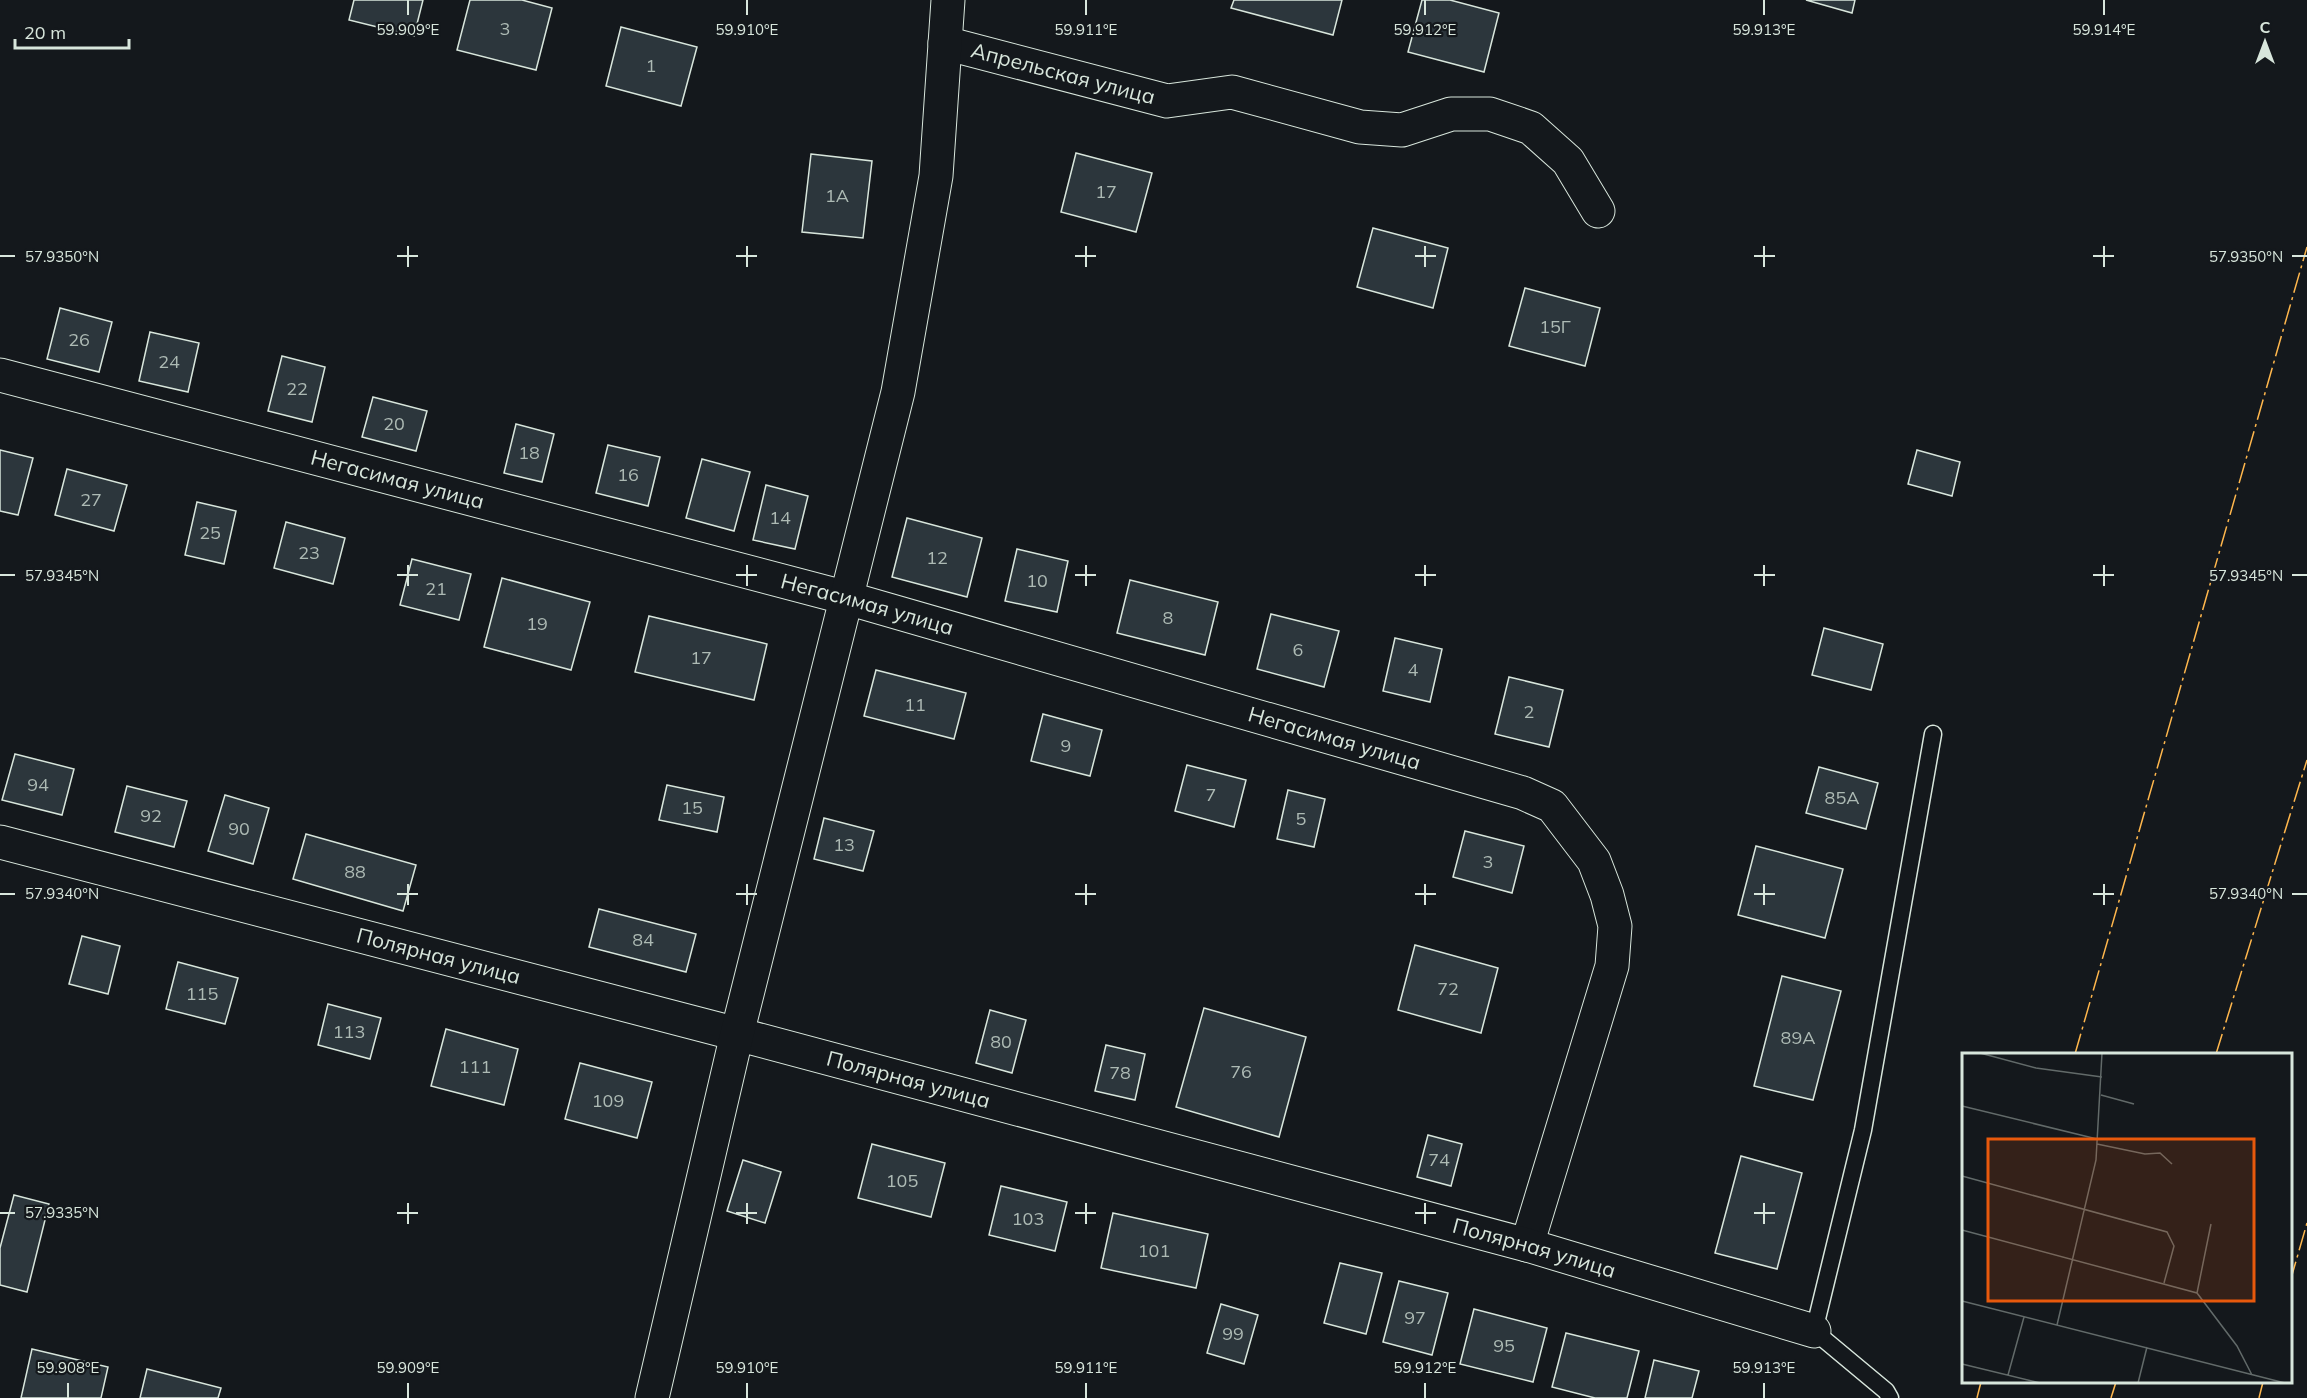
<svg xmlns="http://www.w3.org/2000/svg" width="2307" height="1398" viewBox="0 0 2307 1398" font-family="Mulish,sans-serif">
<rect width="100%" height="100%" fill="#14181c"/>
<g fill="#2c363c" stroke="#d8e6dc" stroke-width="1.5">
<polygon points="354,0 423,0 414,36 349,20"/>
<polygon points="470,0 522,0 552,8 536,70 457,50"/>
<polygon points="1234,0 1342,0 1333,35 1231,8"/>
<polygon points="1422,0 1450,0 1499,13 1484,72 1408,52"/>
<polygon points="1806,0 1855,0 1852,13"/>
<polygon points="621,27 697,47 681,106 606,86"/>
<polygon points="1076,153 1152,173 1136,232 1061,212"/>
<polygon points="811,154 872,161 863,238 802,232"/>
<polygon points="1373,228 1448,248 1433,308 1357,287"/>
<polygon points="1525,288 1600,308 1585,366 1509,346"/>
<polygon points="60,308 112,322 99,372 47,359"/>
<polygon points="150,332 199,343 188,392 139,381"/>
<polygon points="282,356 325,367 312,422 268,411"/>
<polygon points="373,397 427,411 416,451 362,437"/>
<polygon points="516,424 554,434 542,482 504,473"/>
<polygon points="608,445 660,457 648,506 596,493"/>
<polygon points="0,450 33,458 18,515 0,511"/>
<polygon points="1917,450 1960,462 1952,496 1908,484"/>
<polygon points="702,459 750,472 734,531 686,518"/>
<polygon points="67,469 127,485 114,531 55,515"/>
<polygon points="766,485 808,496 795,549 753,540"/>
<polygon points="197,502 236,511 224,564 185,555"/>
<polygon points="907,518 982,538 967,597 892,577"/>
<polygon points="286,522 345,538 333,584 274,568"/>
<polygon points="1017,549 1068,561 1057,612 1005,601"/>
<polygon points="412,559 471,574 459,620 400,605"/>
<polygon points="502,578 590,602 571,670 484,647"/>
<polygon points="1130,580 1218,602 1205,655 1117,633"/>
<polygon points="1271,614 1339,631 1324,687 1257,669"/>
<polygon points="649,616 767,644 754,700 635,672"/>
<polygon points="1824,628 1883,644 1871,690 1812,675"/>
<polygon points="1395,638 1442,649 1430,702 1383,691"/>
<polygon points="876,670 966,693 954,739 864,716"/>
<polygon points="1509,677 1563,690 1549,747 1495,734"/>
<polygon points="1043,714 1102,730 1090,776 1031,761"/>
<polygon points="15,754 74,769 62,815 2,800"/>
<polygon points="1187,765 1246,780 1234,827 1175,811"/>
<polygon points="1819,767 1878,783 1866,829 1806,813"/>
<polygon points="667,785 724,797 717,832 659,820"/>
<polygon points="127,786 187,801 174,847 115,832"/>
<polygon points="1288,790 1325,799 1314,847 1277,839"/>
<polygon points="225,795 269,808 253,864 208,851"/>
<polygon points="824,818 874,831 863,871 814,859"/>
<polygon points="1465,831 1524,846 1512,893 1453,877"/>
<polygon points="306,834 416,865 403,911 293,879"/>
<polygon points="1756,846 1843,869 1825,938 1738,915"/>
<polygon points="599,909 696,934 686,972 589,947"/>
<polygon points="82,936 120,946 108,994 69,984"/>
<polygon points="1415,945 1498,968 1481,1033 1398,1010"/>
<polygon points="178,962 238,978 225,1024 166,1009"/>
<polygon points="1782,976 1841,991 1813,1100 1754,1086"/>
<polygon points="328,1004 381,1018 370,1059 318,1045"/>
<polygon points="1204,1008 1306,1037 1279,1137 1176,1107"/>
<polygon points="990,1010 1026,1020 1012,1073 976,1063"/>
<polygon points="446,1029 518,1049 504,1105 431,1086"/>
<polygon points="1106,1045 1145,1054 1135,1100 1095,1091"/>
<polygon points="580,1063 652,1082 637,1138 565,1119"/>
<polygon points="1428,1135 1462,1144 1451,1186 1417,1177"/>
<polygon points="872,1144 945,1163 931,1217 858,1198"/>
<polygon points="1741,1156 1802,1173 1777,1269 1715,1253"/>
<polygon points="743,1160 781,1172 765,1223 727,1211"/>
<polygon points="1001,1186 1067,1202 1055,1251 989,1235"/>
<polygon points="14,1195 49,1204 27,1292 0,1285 0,1248"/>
<polygon points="1113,1213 1208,1234 1196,1288 1101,1268"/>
<polygon points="1340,1263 1382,1273 1366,1334 1324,1323"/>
<polygon points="1399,1281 1448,1293 1432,1355 1383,1342"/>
<polygon points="1221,1304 1258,1315 1244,1364 1207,1353"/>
<polygon points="1474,1309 1547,1328 1533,1382 1460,1364"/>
<polygon points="1566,1333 1639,1351 1627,1398 1595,1398 1552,1387"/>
<polygon points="32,1349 108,1367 101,1398 21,1398"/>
<polygon points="1654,1360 1699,1371 1692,1398 1645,1398"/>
<polygon points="147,1369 221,1388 218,1398 140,1398"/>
</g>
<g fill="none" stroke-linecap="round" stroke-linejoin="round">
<g stroke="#d8e6dc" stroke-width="19">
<polyline id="lane" points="1890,1398 1886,1391 1814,1331 1863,1130 1933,734"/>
</g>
<g stroke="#d8e6dc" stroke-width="35">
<g id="street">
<path id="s1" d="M945 43 1167 101 1232 92 1360 127 1402 130 1451 114H1490L1531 128 1568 161 1598 211"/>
<path id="s2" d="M0 375 847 598 1523 793 1552 806 1594 861 1607 895 1615 926 1612 966 1527 1245"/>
<path id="s3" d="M0 842 737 1034 1527 1245 1814 1331"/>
<polyline points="652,1398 737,1034 898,392 936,176 948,0"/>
</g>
</g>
<use href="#lane" stroke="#14181c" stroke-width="16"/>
<use href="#street" stroke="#14181c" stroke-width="33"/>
<g stroke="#ffb74d" stroke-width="1.5" stroke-dasharray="21 4.5 3 4.5" stroke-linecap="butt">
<polyline points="2075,1054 2307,247"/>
<polyline points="2216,1054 2307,760"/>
<polyline points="2290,1282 2307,1223"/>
<polyline points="1977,1398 1981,1382"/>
<polyline points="2111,1398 2116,1382"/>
<polyline points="2259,1398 2263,1382"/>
</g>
</g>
<path fill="none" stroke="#d8e6dc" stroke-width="2" d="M408 0V15M747 0V15M1086 0V15M1425 0V15M1764 0V15M2104 0V15M408 246V267M747 246V267M1086 246V267M1425 246V267M1764 246V267M2104 246V267M0 256H15M397 256H418M736 256H757M1075 256H1096M1415 256H1436M1754 256H1775M2093 256H2114M2292 256H2307M408 565V586M747 565V586M1086 565V586M1425 565V586M1764 565V586M2104 565V586M0 575H15M397 575H418M736 575H757M1075 575H1096M1415 575H1436M1754 575H1775M2093 575H2114M2292 575H2307M408 884V905M747 884V905M1086 884V905M1425 884V905M1764 884V905M2104 884V905M0 894H15M397 894H418M736 894H757M1075 894H1096M1415 894H1436M1754 894H1775M2093 894H2114M2292 894H2307M408 1203V1224M747 1203V1224M1086 1203V1224M1425 1203V1224M1764 1203V1224M0 1213H15M397 1213H418M736 1213H757M1075 1213H1096M1415 1213H1436M1754 1213H1775M68 1383V1398M408 1383V1398M747 1383V1398M1086 1383V1398M1425 1383V1398M1764 1383V1398"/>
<g text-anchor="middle" stroke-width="4.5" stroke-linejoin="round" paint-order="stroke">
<g font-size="18" fill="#adbab4">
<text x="505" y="35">3</text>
<text x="651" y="72">1</text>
<text x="1106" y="198">17</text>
<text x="837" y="202">1А</text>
<text x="1555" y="333">15Г</text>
<text x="79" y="346">26</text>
<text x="169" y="368">24</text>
<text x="297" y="395">22</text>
<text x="394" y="430">20</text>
<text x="529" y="459">18</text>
<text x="628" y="481">16</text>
<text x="91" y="506">27</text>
<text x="780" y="524">14</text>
<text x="210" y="539">25</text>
<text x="309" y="559">23</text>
<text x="937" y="564">12</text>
<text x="1037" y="587">10</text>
<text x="436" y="595">21</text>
<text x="1168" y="624">8</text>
<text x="537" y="630">19</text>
<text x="1298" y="656">6</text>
<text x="701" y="664">17</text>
<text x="1413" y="676">4</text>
<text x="915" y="711">11</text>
<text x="1529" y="718">2</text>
<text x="1066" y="752">9</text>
<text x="38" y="791">94</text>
<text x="1211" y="801">7</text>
<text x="1842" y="804">85А</text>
<text x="692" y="814">15</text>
<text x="151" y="822">92</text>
<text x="1301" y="825">5</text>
<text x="239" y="835">90</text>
<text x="844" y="851">13</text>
<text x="1488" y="868">3</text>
<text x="355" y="878">88</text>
<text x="643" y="946">84</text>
<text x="1448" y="995">72</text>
<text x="202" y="1000">115</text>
<text x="349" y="1038">113</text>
<text x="1798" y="1044">89А</text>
<text x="1001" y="1048">80</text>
<text x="475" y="1073">111</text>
<text x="1241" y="1078">76</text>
<text x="1120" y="1079">78</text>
<text x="608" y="1107">109</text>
<text x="1439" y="1166">74</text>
<text x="902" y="1187">105</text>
<text x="1028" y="1225">103</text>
<text x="1154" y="1257">101</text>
<text x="1415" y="1324">97</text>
<text x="1233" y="1340">99</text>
<text x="1504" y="1352">95</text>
</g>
<g font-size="21" fill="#d8e6dc" stroke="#14181c">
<text dy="7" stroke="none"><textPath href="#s1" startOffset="122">Апрельская улица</textPath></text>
<text dy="7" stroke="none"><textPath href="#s2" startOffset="411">Негасимая улица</textPath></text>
<text dy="7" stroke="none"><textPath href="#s2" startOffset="897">Негасимая улица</textPath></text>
<text dy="7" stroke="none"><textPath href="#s2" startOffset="1383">Негасимая улица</textPath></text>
<text dy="7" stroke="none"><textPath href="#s3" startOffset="453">Полярная улица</textPath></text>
<text dy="7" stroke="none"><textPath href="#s3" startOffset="939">Полярная улица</textPath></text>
<text dy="7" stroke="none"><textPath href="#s3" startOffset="1587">Полярная улица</textPath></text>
</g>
</g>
<g transform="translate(1962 1053)">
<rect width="330" height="330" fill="#14181c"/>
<path fill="none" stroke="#626a69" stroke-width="1.5" d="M18 0 74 15 140 24M139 42 172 51M0 53 135 86M135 91 183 101 198 100 210 111M0 123 205 179 212 193 202 230M0 177 235 240 275 293 290 322M235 240 249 171M0 248 323 330M95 272 134 107 140 0M0 311 78 330M46 322 62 264M176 330 185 294"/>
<path fill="#e8590c" fill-opacity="0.15" stroke="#e8590c" stroke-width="3" d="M26 86H292V248H26Z"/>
<rect width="330" height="330" fill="none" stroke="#d8e6dc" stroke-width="3"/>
</g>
<g font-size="15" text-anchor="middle" fill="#d8e6dc" stroke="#14181c" stroke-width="4.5" stroke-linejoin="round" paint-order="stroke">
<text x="408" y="35">59.909°E</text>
<text x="747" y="35">59.910°E</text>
<text x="1086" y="35">59.911°E</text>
<text x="1425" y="35">59.912°E</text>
<text x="1764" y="35">59.913°E</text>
<text x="2104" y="35">59.914°E</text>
<text x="62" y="262">57.9350°N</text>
<text x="2246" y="262">57.9350°N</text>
<text x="62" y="581">57.9345°N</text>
<text x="2246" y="581">57.9345°N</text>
<text x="62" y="899">57.9340°N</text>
<text x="2246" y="899">57.9340°N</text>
<text x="62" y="1218">57.9335°N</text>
<text x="68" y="1373">59.908°E</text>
<text x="408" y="1373">59.909°E</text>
<text x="747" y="1373">59.910°E</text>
<text x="1086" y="1373">59.911°E</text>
<text x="1425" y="1373">59.912°E</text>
<text x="1764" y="1373">59.913°E</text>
</g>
<g transform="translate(2265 42)" stroke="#14181c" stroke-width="4.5" paint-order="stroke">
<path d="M0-4.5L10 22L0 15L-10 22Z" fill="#d8e6dc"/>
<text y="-9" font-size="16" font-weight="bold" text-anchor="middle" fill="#d8e6dc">С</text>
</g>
<path d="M15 39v9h114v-9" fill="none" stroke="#d8e6dc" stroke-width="3"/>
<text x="24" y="39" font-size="18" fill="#d8e6dc" stroke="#14181c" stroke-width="4.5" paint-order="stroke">20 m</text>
</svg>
